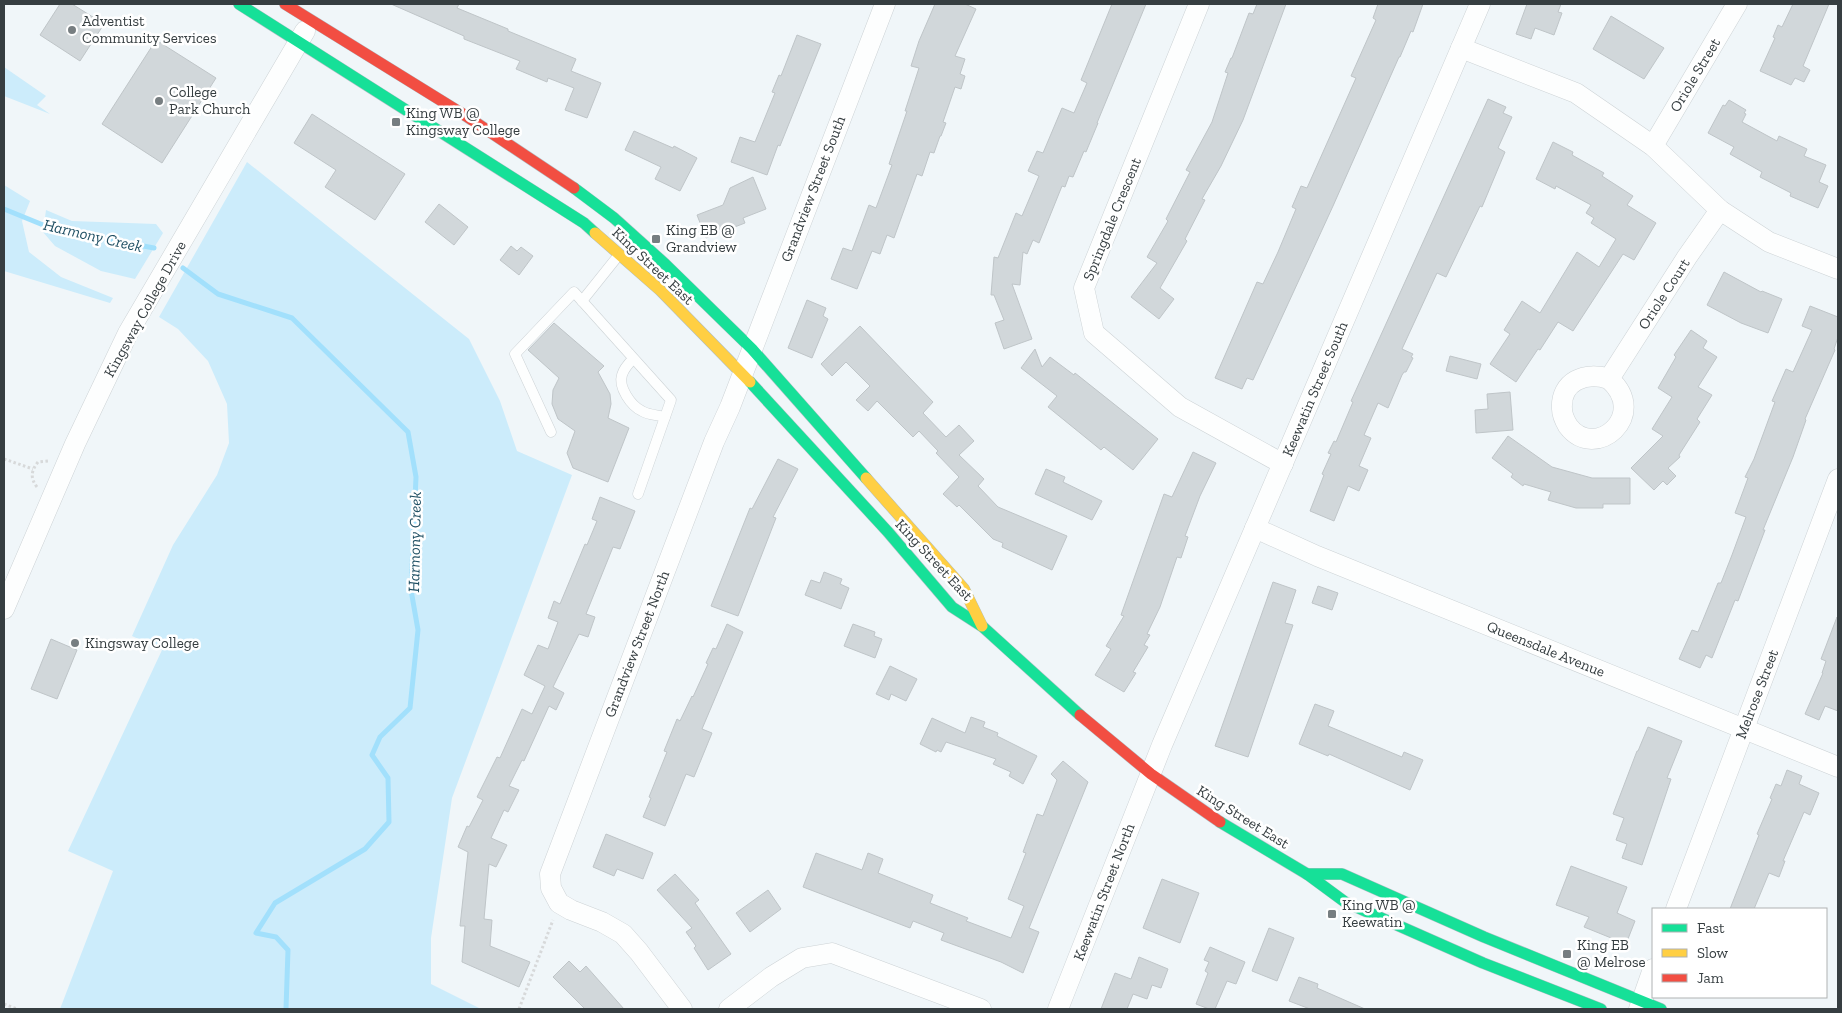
<svg xmlns="http://www.w3.org/2000/svg" width="1842" height="1013" viewBox="0 0 1842 1013" font-family="'Zilla Slab',serif">
<rect width="100%" height="100%" fill="#f0f6f9"/>
<g fill="#ccecfb">
<polygon points="4,67 46,96 37,105 50,114 4,96"/>
<polygon points="247,162 469,339 500,401 517,451 572,475 452,798 431,938 431,984 481,1009 60,1009 113,871 68,851 162,650 132,636 173,545 217,475 229,443 227,404 208,361 178,329 159,317"/>
<polygon points="4,185 30,201 22,221 29,252 61,277 113,298 110,303 4,271"/>
<polygon points="46,210 72,221 156,224 163,233 135,279 101,271 55,246 43,232"/>
</g>
<g fill="none" stroke-linecap="round" stroke-linejoin="round">
<g stroke="#a2e0fc" stroke-width="5">
<polyline points="4,209 53,229 154,248"/>
<polyline points="183,268 218,294 292,318 408,432 416,477 411,590 418,630 410,708 380,737 372,755 388,778 389,822 365,849 275,903 256,933 276,937 288,950 286,1009"/>
</g>
</g>
<g fill="#d1d7da" stroke="#bfc5c8">
<polygon points="60,4 72,4 104,24 80,61 40,35"/>
<polygon points="391,4 459,4 457,8 508,29 508,31 576,59 571,71 601,83 587,118 565,110 574,88 548,78 547,82 516,69 520,61 464,39 464,36"/>
<polygon points="935,4 965,4 976,9 955,56 965,59 960,74 965,76 961,89 955,87 943,122 946,123 941,136 940,136 934,153 930,152 922,176 917,174 894,238 887,235 880,254 872,251 857,289 831,279 843,248 852,251 869,205 876,208 892,165 889,164 907,111 905,111 919,68 911,66 919,41"/>
<polygon points="1112,4 1146,4 1097,123 1098,123 1086,152 1084,151 1073,177 1069,176 1065,187 1062,186 1039,243 1033,240 1027,254 1023,252 1020,285 1012,284 1032,339 1004,349 995,323 1004,320 994,295 991,295 994,257 998,258 1016,213 1022,216 1039,176 1028,171 1037,151 1043,153 1062,108 1074,113 1087,83 1081,80"/>
<polygon points="1257,4 1286,4 1243,120 1221,166 1202,199 1205,200 1185,239 1187,241 1160,288 1174,299 1159,319 1131,297 1157,263 1147,257 1168,221 1166,219 1190,172 1186,170 1212,122 1228,73 1225,72 1231,58 1232,58 1249,13 1253,14"/>
<polygon points="1378,4 1423,4 1413,32 1411,31 1400,57 1399,57 1333,206 1253,380 1247,378 1242,389 1215,378 1257,282 1263,284 1278,252 1296,209 1292,207 1301,186 1307,188 1356,78 1351,76 1376,20 1373,18"/>
<polygon points="1527,4 1561,4 1558,12 1562,13 1554,35 1535,28 1531,39 1516,34"/>
<polygon points="1793,4 1829,4 1803,66 1810,70 1804,82 1795,78 1791,85 1760,71 1775,38 1773,37 1778,25 1782,27"/>
<polygon points="1611,16 1664,48 1644,79 1593,49"/>
<polygon points="797,35 821,44 780,146 778,145 767,175 731,162 740,137 755,142 775,93 772,92 779,75 781,76"/>
<polygon points="156,40 216,78 162,163 102,124"/>
<polygon points="1488,99 1506,107 1503,113 1512,117 1498,148 1505,152 1482,207 1480,206 1446,277 1437,273 1402,349 1413,354 1411,357 1413,358 1406,372 1404,372 1402,375 1388,408 1378,403 1364,435 1371,438 1359,466 1368,470 1359,491 1348,486 1334,521 1310,511 1324,475 1322,474 1331,454 1328,453 1334,441 1336,442 1353,402 1351,401"/>
<polygon points="1729,100 1746,110 1744,113 1746,114 1742,122 1777,141 1779,136 1807,149 1804,156 1826,165 1819,182 1828,186 1818,208 1790,196 1791,193 1760,177 1762,172 1730,154 1734,147 1708,133 1723,105 1725,106"/>
<polygon points="312,114 405,174 375,220 325,187 336,170 294,143"/>
<polygon points="634,131 673,148 674,146 697,158 680,191 655,179 661,167 625,150"/>
<polygon points="1553,142 1573,152 1572,155 1604,173 1602,176 1633,196 1627,205 1656,223 1634,260 1623,254 1573,331 1558,322 1540,350 1538,349 1516,382 1490,364 1510,334 1504,330 1522,301 1540,313 1577,252 1599,267 1616,239 1591,223 1594,218 1586,213 1591,205 1556,186 1555,189 1536,179"/>
<polygon points="753,177 766,209 743,218 745,223 706,238 697,215 723,205 730,188"/>
<polygon points="439,204 468,227 454,245 425,222"/>
<polygon points="511,246 517,251 521,247 533,256 519,275 500,260"/>
<polygon points="1724,272 1761,292 1762,291 1782,299 1768,333 1741,323 1707,305"/>
<polygon points="807,300 826,308 823,316 828,319 812,358 788,348"/>
<polygon points="1810,306 1838,317 1838,337 1834,349 1835,350 1805,419 1806,420 1793,457 1763,530 1765,530 1738,601 1735,600 1712,658 1706,655 1700,668 1679,659 1692,630 1698,632 1718,583 1721,583 1732,555 1746,517 1735,513 1748,478 1745,477 1754,459 1775,402 1772,401 1786,369 1793,372 1812,330 1802,326"/>
<polygon points="554,323 604,366 598,372 610,394 611,404 608,418 629,428 608,482 573,468 567,453 575,431 558,419 552,404 553,390 559,378 528,350"/>
<polygon points="860,326 933,402 923,413 946,437 959,425 974,441 959,455 984,479 978,486 998,507 1067,536 1052,570 1002,547 1003,543 993,539 959,505 957,507 943,494 959,477 936,453 938,451 919,431 913,437 877,401 868,411 856,400 870,386 846,362 832,376 821,364"/>
<polygon points="1691,330 1707,341 1703,348 1717,357 1698,387 1712,395 1697,419 1700,422 1679,455 1680,457 1668,468 1676,476 1667,485 1663,481 1654,490 1631,468 1663,436 1652,429 1672,397 1658,388 1676,357 1674,355"/>
<polygon points="1035,349 1042,367 1050,357 1074,375 1075,373 1158,439 1133,470 1104,447 1101,450 1048,407 1057,396 1021,368"/>
<polygon points="1450,356 1481,364 1477,379 1446,371"/>
<polygon points="1510,392 1513,430 1476,433 1475,410 1488,409 1487,394"/>
<polygon points="1508,436 1552,467 1592,478 1630,478 1630,504 1603,504 1603,508 1576,508 1548,500 1551,492 1524,484 1523,486 1511,477 1513,474 1492,458"/>
<polygon points="1193,452 1216,463 1200,496 1185,536 1188,537 1181,558 1177,557 1160,607 1147,634 1150,635 1144,645 1148,647 1133,672 1136,673 1124,692 1095,675 1111,649 1106,646 1124,616 1121,615 1164,494 1172,497"/>
<polygon points="778,459 798,469 773,517 776,518 738,616 711,606 750,508 752,509"/>
<polygon points="1046,469 1065,477 1063,482 1102,501 1092,520 1035,494"/>
<polygon points="600,497 635,511 620,549 613,547 586,614 595,617 588,637 579,634 553,687 564,693 556,710 549,706 524,761 522,760 509,786 519,790 508,812 504,810 491,838 507,845 496,867 489,864 484,919 492,920 490,946 530,962 519,987 462,962 465,926 460,926 468,852 458,847 467,826 469,827 483,800 477,797 497,757 500,758 522,709 532,714 545,686 524,675 538,645 548,649 558,622 548,618 554,601 560,604 585,544 587,545 597,521 592,519"/>
<polygon points="824,572 842,579 840,584 849,588 841,609 805,595 811,580 820,583"/>
<polygon points="1273,582 1296,590 1285,623 1293,625 1248,757 1215,746"/>
<polygon points="1318,586 1338,593 1332,610 1312,603"/>
<polygon points="1837,617 1838,711 1825,706 1819,720 1805,714 1823,673 1822,673 1826,661 1821,659"/>
<polygon points="727,624 743,632 702,729 712,733 694,777 686,774 665,826 643,817 651,798 649,797 667,752 664,751 677,719 680,721 692,696 693,697 708,664 706,663 713,648 716,649"/>
<polygon points="853,624 875,632 874,636 882,639 875,658 844,646"/>
<polygon points="51,639 77,650 57,699 31,689"/>
<polygon points="890,666 917,679 906,701 891,694 889,700 876,694"/>
<polygon points="1315,704 1334,711 1328,726 1402,757 1404,752 1423,760 1410,790 1329,754 1328,756 1299,744"/>
<polygon points="971,717 985,722 983,727 998,733 997,736 1037,756 1023,784 1009,776 1011,772 993,764 996,759 946,742 941,752 937,750 936,752 920,744 932,718 965,733"/>
<polygon points="1648,727 1682,741 1667,778 1671,779 1642,865 1622,858 1627,844 1616,840 1624,818 1613,814 1637,751 1638,751"/>
<polygon points="1063,761 1088,782 1029,928 1039,932 1023,973 1001,962 941,940 944,933 913,921 910,928 803,887 816,853 862,870 868,853 883,859 878,873 933,895 930,903 968,918 966,921 1011,938 1024,906 1008,899 1026,853 1023,852 1037,814 1043,816 1057,780 1051,774"/>
<polygon points="1787,770 1802,776 1799,784 1819,793 1810,815 1804,812 1783,861 1785,861 1779,877 1769,873 1754,909 1730,909 1759,835 1757,834 1772,799 1770,798 1776,784 1781,786"/>
<polygon points="606,834 653,853 643,879 617,869 614,876 593,867"/>
<polygon points="1571,866 1627,887 1617,913 1635,921 1626,944 1584,927 1589,917 1556,905"/>
<polygon points="675,874 699,900 695,903 731,954 708,970 694,948 696,946 686,932 692,928 657,890"/>
<polygon points="1162,879 1199,893 1180,943 1143,928"/>
<polygon points="768,890 781,909 750,932 736,913"/>
<polygon points="1269,928 1294,938 1277,981 1252,971"/>
<polygon points="1210,947 1245,962 1236,984 1227,981 1215,1009 1209,1009 1196,1004 1208,973 1205,971 1209,962 1204,960"/>
<polygon points="1139,957 1168,969 1161,988 1152,985 1147,999 1133,994 1127,1009 1101,1009 1115,973 1131,979"/>
<polygon points="569,961 580,972 586,966 624,1009 585,1009 553,977"/>
<polygon points="1299,977 1318,984 1317,988 1365,1009 1310,1009 1289,1001"/>
</g>
<g fill="none" stroke-linecap="round" stroke-linejoin="round">
<g stroke="#cdd3d6" stroke-width="11">
<g id="lane">
<polyline points="582,301 618,256"/>
<path d="M633 359C629 363 624 368 622 375 618 387 631 406 642 411 648 415 658 415 665 417"/>
<polyline points="551,432 515,354 574,292 671,400 638,494"/>
</g>
</g>
<g stroke="#cdd3d6" stroke-width="21">
<g id="street">
<polyline points="1199,4 1084,288 1094,333 1180,407 1283,464"/>
<polyline points="1461,48 1576,93 1653,146 1720,210 1769,242 1838,269"/>
<polyline points="1653,146 1737,4"/>
<path d="M1609 379C1586 371 1560 381 1562 409 1562 416 1565 421 1568 426 1595 462 1650 415 1609 379L1687 257 1720 210"/>
<polyline points="1255,528 1317,556 1838,767"/>
<polyline points="4,609 75,444 128,333 305,31"/>
<polyline points="1676,909 1838,479"/>
<polyline points="682,1009 639,952 623,934 602,922 571,910 559,903 551,888 550,874 714,442 730,407 885,4"/>
<polyline points="729,1009 771,977 802,958 832,953 981,1009"/>
<polyline points="1058,1009 1162,745 1480,4"/>
<polyline points="1639,1009 1653,969"/>
</g>
</g>
<g stroke="#afbec4" stroke-width="12">
<g id="fast">
<polyline points="239,4 584,223 595,233"/>
<polyline points="574,188 614,218 664,263 752,349 866,478"/>
<polyline points="750,382 888,532 952,607 983,627 1080,715"/>
<polyline points="1220,822 1307,874 1345,902 1483,963 1601,1009"/>
<polyline points="1307,874 1342,874 1484,937 1661,1009"/>
</g>
</g>
<g stroke="#afbec4" stroke-width="12">
<g id="slow">
<polyline points="595,233 660,290 750,382"/>
<polyline points="866,478 964,589 982,626"/>
</g>
</g>
<g stroke="#afbec4" stroke-width="12">
<g id="jam">
<polyline points="285,4 466,116 574,188"/>
<polyline points="1080,715 1151,774 1220,822"/>
</g>
</g>
<g stroke="#d7d9da" stroke-width="3" stroke-dasharray="2.5 2.5" stroke-linecap="butt">
<polyline points="4,459 33,469"/>
<path d="M37 487C30 478 31 471 38 462L49 461"/>
<polyline points="4,1004 17,1009"/>
<polyline points="519,1009 553,920"/>
</g>
<use href="#lane" stroke="#fdfefe" stroke-width="10"/>
<use href="#street" stroke="#fdfefe" stroke-width="20"/>
<use href="#fast" stroke="#16e098" stroke-width="11"/>
<use href="#slow" stroke="#ffcf43" stroke-width="11"/>
<use href="#jam" stroke="#f24e42" stroke-width="11"/>
</g>
<g fill="#777e81" stroke="#fff" stroke-width="2">
<circle cx="72" cy="30" r="5"/>
<circle cx="159" cy="101" r="5"/>
<rect x="391" y="117" width="10" height="10" rx="2.5"/>
<rect x="651" y="234" width="10" height="10" rx="2.5"/>
<circle cx="75" cy="643" r="5"/>
<rect x="1327" y="909" width="10" height="10" rx="2.5"/>
<rect x="1562" y="949" width="10" height="10" rx="2.5"/>
</g>
<g text-anchor="middle" stroke-width="5" stroke-linejoin="round" paint-order="stroke">
<g font-size="15" fill="#363e41" stroke="#fff" text-anchor="start">
<text x="82" y="26">Adventist<tspan x="82" dy="17">Community Services</tspan></text>
<text x="169" y="97">College<tspan x="169" dy="17">Park Church</tspan></text>
<text x="406" y="118">King WB @<tspan x="406" dy="17">Kingsway College</tspan></text>
<text x="666" y="235">King EB @<tspan x="666" dy="17">Grandview</tspan></text>
<text x="85" y="648">Kingsway College</text>
<text x="1342" y="910">King WB @<tspan x="1342" dy="17">Keewatin</tspan></text>
<text x="1577" y="950">King EB<tspan x="1577" dy="17">@ Melrose</tspan></text>
</g>
<g font-size="15" fill="#363e41" stroke="#fff">
<text transform="translate(1695 75) rotate(-59)" y="5">Oriole Street</text>
<text transform="translate(813 189) rotate(-69)" y="5">Grandview Street South</text>
<text transform="translate(1112 219) rotate(-68)" y="5">Springdale Crescent</text>
<text transform="translate(653 266) rotate(43)" y="5">King Street East</text>
<text transform="translate(1664 294) rotate(-57)" y="5">Oriole Court</text>
<text transform="translate(145 309) rotate(-61)" y="5">Kingsway College Drive</text>
<text transform="translate(1315 389) rotate(-67)" y="5">Keewatin Street South</text>
<text transform="translate(934 560) rotate(47)" y="5">King Street East</text>
<text transform="translate(637 644) rotate(-69)" y="5">Grandview Street North</text>
<text transform="translate(1546 649) rotate(22)" y="5">Queensdale Avenue</text>
<text transform="translate(1757 694) rotate(-69)" y="5">Melrose Street</text>
<text transform="translate(1243 817) rotate(32)" y="5">King Street East</text>
<text transform="translate(1104 892) rotate(-69)" y="5">Keewatin Street North</text>
</g>
<g font-size="16" font-style="italic" fill="#205064" stroke="#fff">
<text transform="translate(93 235) rotate(13)" y="6">Harmony Creek</text>
<text transform="translate(414 542) rotate(-89)" y="6">Harmony Creek</text>
</g>
</g>
<rect width="1842" height="1013" fill="none" stroke="#363e41" stroke-width="10"/>
<rect x="1652" y="908" width="175" height="90" fill="#ffffff" stroke="#afb2b3"/>
<rect x="1662" y="924" width="25" height="8" fill="#16e098" stroke="#afb2b3"/>
<text x="1697" y="933" font-size="15" fill="#363e41">Fast</text>
<rect x="1662" y="949" width="25" height="8" fill="#ffcf43" stroke="#afb2b3"/>
<text x="1697" y="958" font-size="15" fill="#363e41">Slow</text>
<rect x="1662" y="974" width="25" height="8" fill="#f24e42" stroke="#afb2b3"/>
<text x="1697" y="983" font-size="15" fill="#363e41">Jam</text>
</svg>
